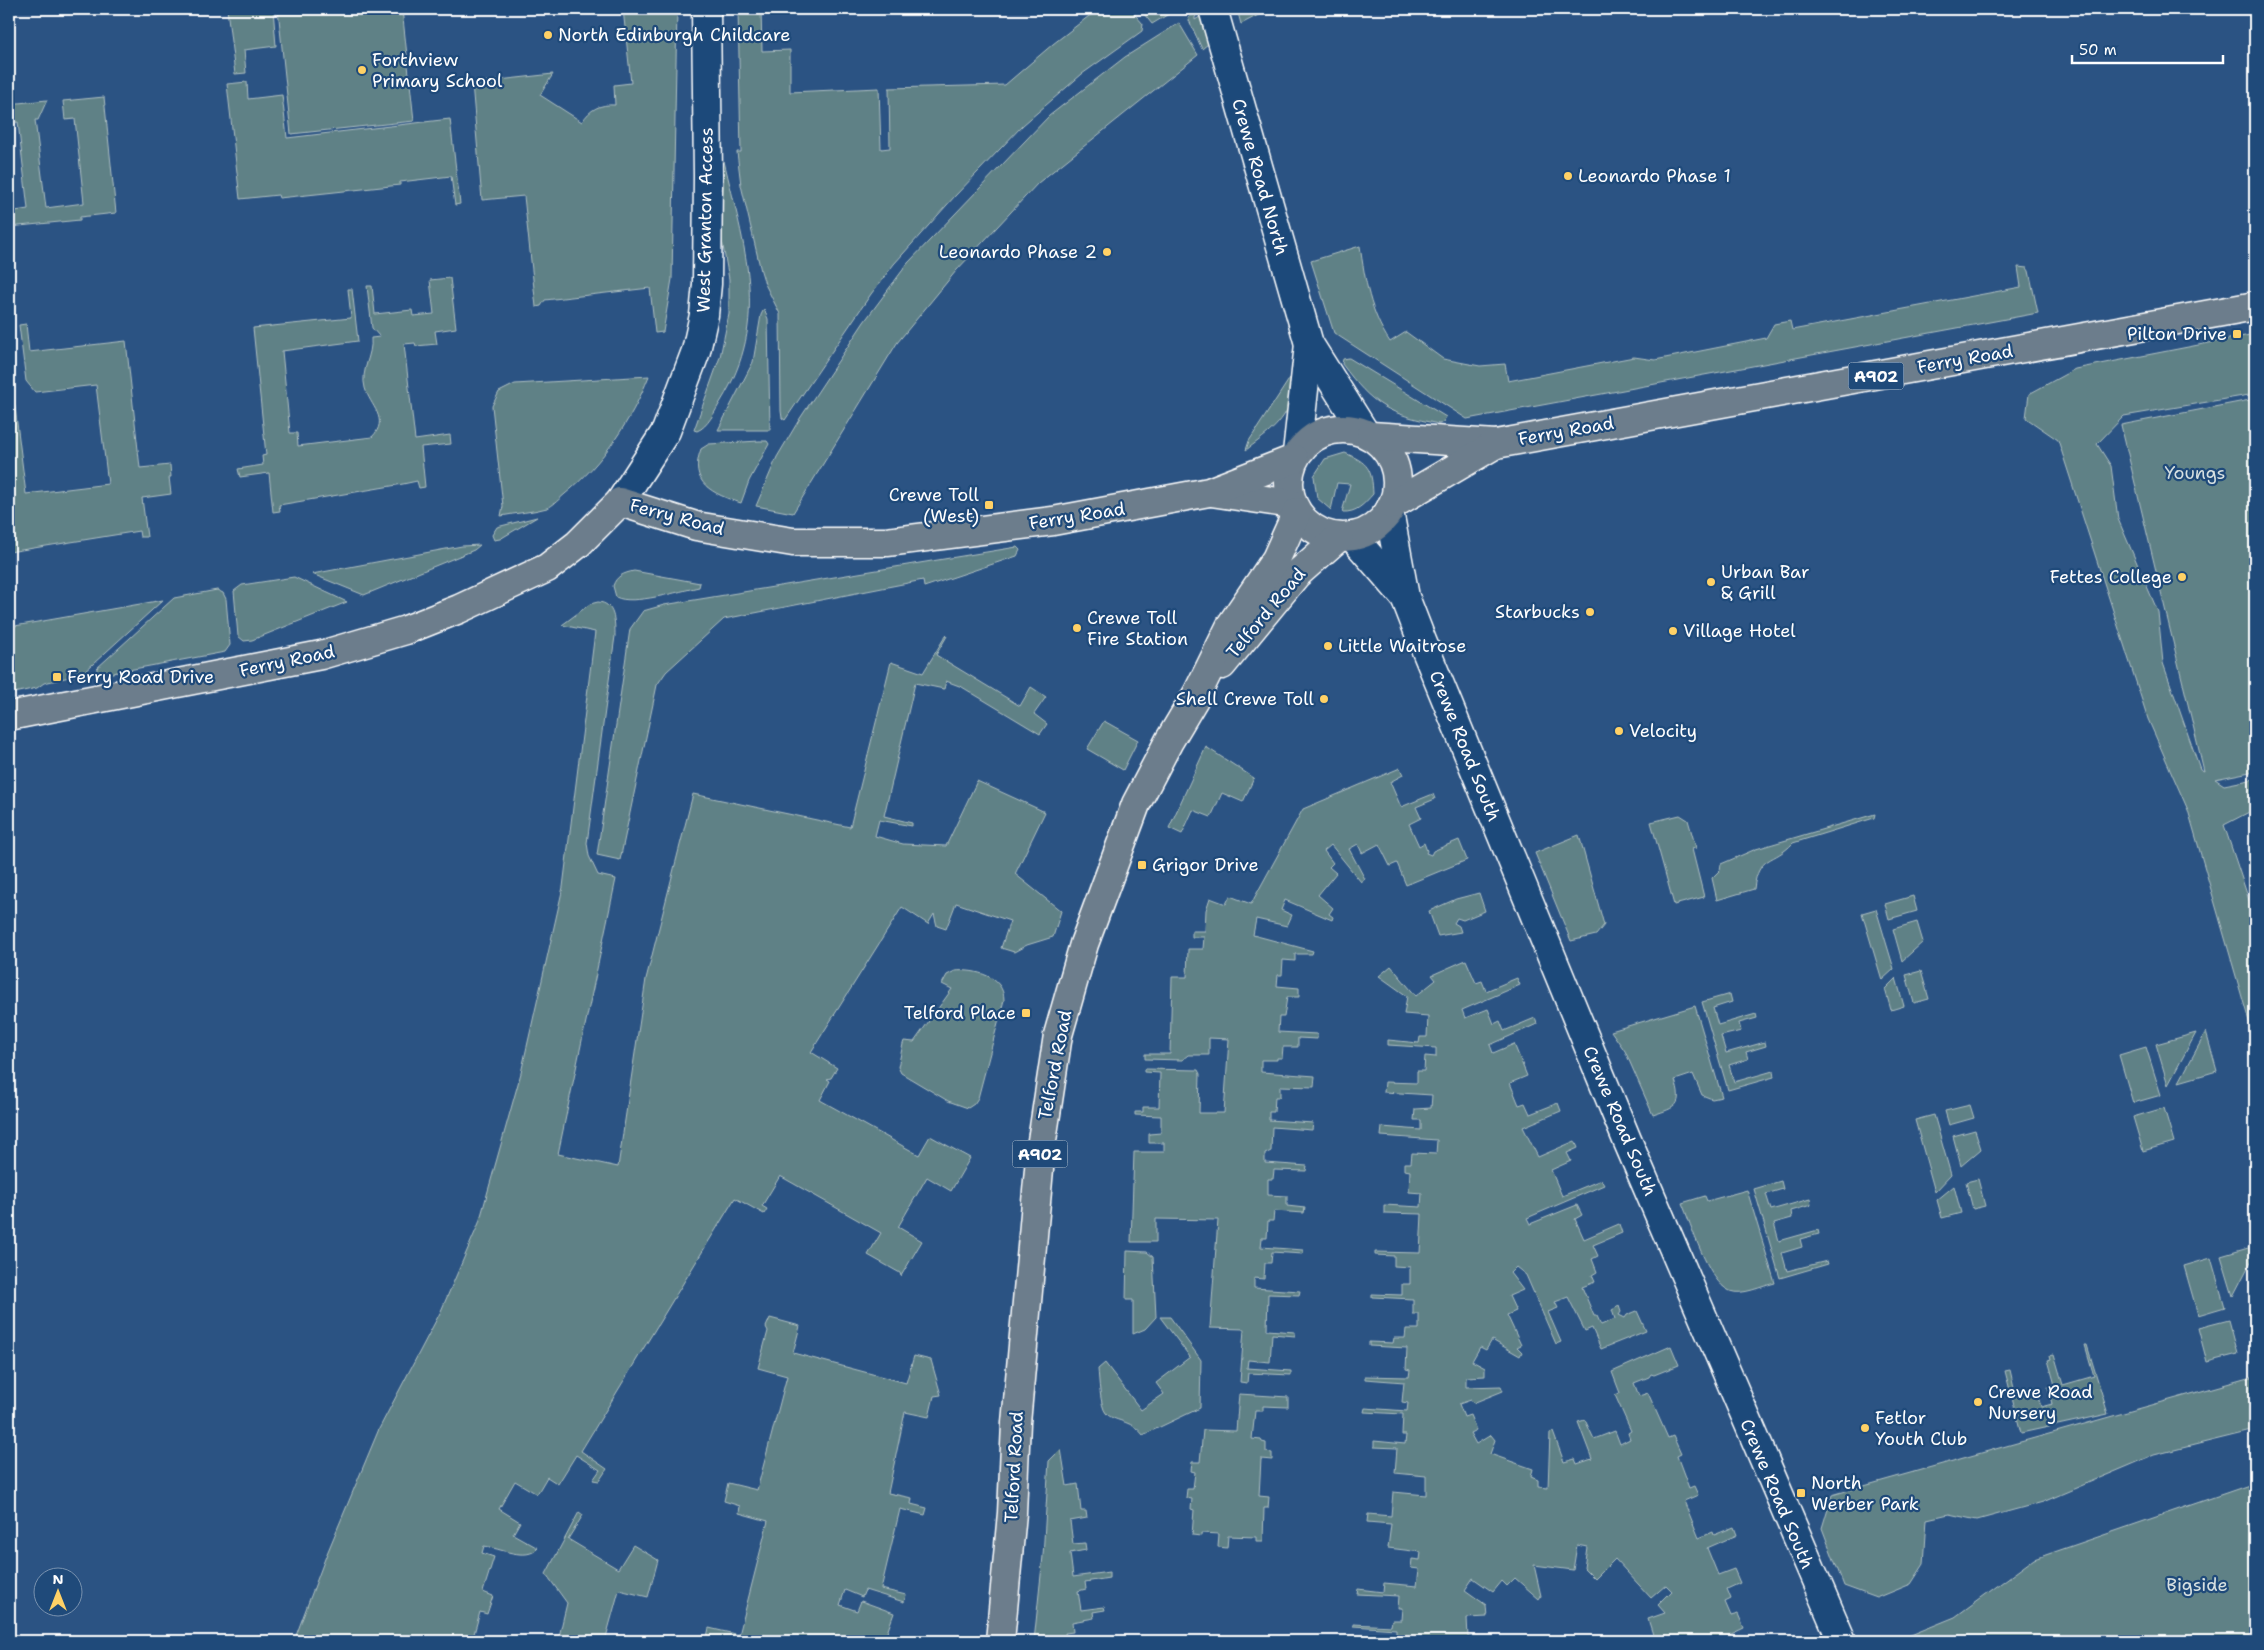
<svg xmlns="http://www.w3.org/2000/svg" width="2264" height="1650" viewBox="0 0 2264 1650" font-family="'Shantell Sans',sans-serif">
<rect width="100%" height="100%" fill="#2b5383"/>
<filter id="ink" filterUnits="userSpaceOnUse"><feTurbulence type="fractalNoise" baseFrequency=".02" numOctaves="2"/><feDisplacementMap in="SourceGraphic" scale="10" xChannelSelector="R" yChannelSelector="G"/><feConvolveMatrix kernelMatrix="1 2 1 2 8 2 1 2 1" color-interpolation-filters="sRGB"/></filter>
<g filter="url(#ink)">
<g fill="#5f8186" stroke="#afc0c2">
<polygon points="227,9 273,9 276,46 244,50 246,73 235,74"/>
<polygon points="278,9 402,9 414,121 291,134"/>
<path d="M623 9H677L672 279 663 332 655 333 650 288 545 300 541 306 536 307 524 196 482 200 472 83 553 74 540 95 582 122C590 109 600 104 615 105L614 85 631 83Z"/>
<polygon points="738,9 761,9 762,51 790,50 790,92 879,88 881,149 890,148 889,88 1005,85 1053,44 1098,9 1130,9 1143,24 1142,31 1082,74 1023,125 955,196 894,264 871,294 785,420 782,418 781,411 780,314 765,284 761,271 741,185 737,152 741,152"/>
<polygon points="1140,9 1177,9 1152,24"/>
<polygon points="1201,9 1202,11 1195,17 1195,20 1207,12 1215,38 1202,49 1188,18"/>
<polygon points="1237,9 1270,9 1241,24"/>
<polygon points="1179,23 1198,55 1038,183 956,271 897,343 793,513 756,506 777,457 799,420 864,322 908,263 1049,116 1125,57"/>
<polygon points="247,82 248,99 282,95 287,138 450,119 460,204 455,205 451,176 400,182 400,185 279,198 278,195 240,199 227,84"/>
<polygon points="104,97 116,213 80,217 80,220 9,227 9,212 28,209 18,122 9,123 9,104 47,100 38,120 35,120 46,208 84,203 75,119 65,120 63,101"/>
<path d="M724 161C744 246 771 321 721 401 715 411 708 427 697 431L694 430 720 357 729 314V279L721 235Z"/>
<path d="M1360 246C1365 280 1370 312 1390 342L1406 332 1443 359 1480 366 1505 364 1508 381 1634 357 1655 360 1766 338 1774 324 1790 321 1792 330 2021 287 2018 267 2027 268 2029 271 2038 313 1467 419 1334 333 1311 261Z"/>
<path d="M450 278 456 328 435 331 437 344 416 346 415 343 404 344 415 440 450 435 451 444 421 447 425 487 419 488 417 481 403 484 279 505 280 511 273 512 269 473 240 477 238 469 263 465 262 456 266 455 253 328 351 318 348 289H352L358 341 282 351 290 433H297L298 446 372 437C390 419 370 406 365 388 360 370 373 356 371 338L380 337 372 328 367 286H372L375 314 412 310 413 316 434 314 430 280Z"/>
<polygon points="764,309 768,319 770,430 718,430 753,362 761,315"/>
<polygon points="26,324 29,352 126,341 140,468 170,465 171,477 169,477 171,494 142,498 147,537 140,537 139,531 9,552 9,360 26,494 108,484 96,385 35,392 26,381 19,325"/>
<polygon points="2255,334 2255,394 2124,416 2097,444 2111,466 2118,519 2158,612 2163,663 2200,769 2204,771 2121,425 2255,399 2255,771 2215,779 2224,785 2255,779 2255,809 2224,825 2255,918 2255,1042 2188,810 2148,719 2058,440 2026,418 2029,394 2075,369"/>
<path d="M1349 358 1446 417 1443 422 1439 424C1388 414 1373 406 1342 364L1343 359Z"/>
<path d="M649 376C631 421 603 463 565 494 560 498 553 506 547 508 533 512 516 513 501 516L503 506 492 406 499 392 515 384Z"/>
<path d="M1290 378C1290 385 1292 395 1290 401 1285 423 1263 437 1246 450L1249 441Z"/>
<path d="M759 441H767L769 444 749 481 741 503C713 494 688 483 701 449L709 444Z"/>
<path d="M1345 453C1368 463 1372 468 1373 494 1364 504 1357 513 1342 512L1350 484 1337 483 1331 510 1317 498 1314 476 1325 459Z"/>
<polygon points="537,517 500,539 494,540 492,535 497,527"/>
<polygon points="480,545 474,550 364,595 312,574 462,546"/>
<polygon points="1017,547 1020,550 1017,556 924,587 923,580 724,619 666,672 657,685 620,860 597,855 630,629 643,611 664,605"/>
<path d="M634 571 700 583 699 587C680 591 632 606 616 597L613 586C616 576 624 573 634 571Z"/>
<polygon points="294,577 347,602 252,640 244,641 238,636 234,591 242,585"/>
<polygon points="217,590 223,593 226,599 230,645 225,652 96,676 97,668 174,598"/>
<polygon points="163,600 82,674 44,683 37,688 9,694 9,627"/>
<path d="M598 602C615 603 615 622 615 636L587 843 589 856 598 875 616 879 558 1154 618 1167 646 979 693 794 850 827 891 662 923 673 946 635 947 636 936 655 1020 706 1031 687 1046 697 1034 714 1047 724 1040 734 962 687 946 681 944 689 915 683 884 816 912 823V826L879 820 875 836 903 844 946 846 977 781 1045 812 1015 874 1061 911 1053 937 1027 945 1014 952 1001 948 1010 921 956 903 946 929 937 926 934 914 928 924 902 907 811 1052 837 1068 831 1078 827 1079 830 1081 820 1100 919 1155 930 1136 970 1158 951 1191 927 1177 898 1227 922 1241 901 1276 900 1273 868 1255 881 1233 780 1176 762 1206 767 1209 764 1214 735 1198 581 1451 607 1469 599 1481 593 1480 600 1470 576 1455 558 1484 547 1477 537 1494 515 1481 499 1509 520 1522 513 1534 538 1548C527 1562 499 1548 484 1546L482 1553 494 1557 483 1592 493 1596 487 1614 480 1612 472 1641H294L326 1556 379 1429 441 1311 479 1223 521 1073 563 887 595 632 562 625 590 604Z"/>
<polygon points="1104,721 1138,740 1123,770 1087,749"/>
<polygon points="1206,747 1254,778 1243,802 1222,793 1211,817 1193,810 1182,834 1169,828"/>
<polygon points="1400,768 1403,775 1390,782 1401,807 1433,794 1435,799 1416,807 1421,818 1409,824 1419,846 1424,843 1427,851 1426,853 1431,855 1433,851 1459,840 1467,860 1406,885 1397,863 1390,866 1379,844 1362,853 1358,844 1349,849 1365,879 1361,882 1331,845 1324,851 1333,863 1329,867 1336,873 1318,895 1333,908 1329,914 1333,917 1332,920 1285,900 1281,910 1292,915 1287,926 1256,919 1253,935 1313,951 1312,954 1295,954 1295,961 1283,960 1282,975 1278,975 1277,986 1299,988 1299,997 1287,997 1284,1017 1279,1017 1278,1032 1317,1034 1317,1039 1298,1038 1298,1047 1283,1047 1282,1058 1277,1058 1277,1060 1261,1060 1261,1072 1315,1076 1314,1087 1280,1086 1280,1097 1275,1097 1274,1112 1269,1112 1269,1120 1313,1123 1312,1130 1272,1127 1271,1151 1265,1154 1265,1163 1307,1166 1306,1171 1274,1170 1273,1179 1268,1179 1268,1195 1287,1196 1287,1206 1305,1208 1304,1213 1274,1211 1273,1221 1268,1221 1267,1238 1262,1238 1261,1247 1303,1250 1303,1254 1272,1252 1271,1263 1265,1263 1264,1279 1254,1278 1254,1288 1300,1291 1299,1295 1268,1294 1267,1330 1295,1332 1295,1336 1272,1334 1270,1362 1248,1360 1247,1368 1291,1371 1291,1375 1248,1373 1247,1383 1240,1382 1244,1329 1210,1328 1218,1220 1156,1219 1156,1242 1131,1242 1134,1152 1164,1152 1164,1143 1149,1143 1149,1134 1161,1133 1161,1116 1135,1115 1135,1112 1143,1112 1143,1107 1159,1107 1160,1073 1144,1072 1144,1069 1198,1070 1200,1074 1199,1113 1224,1113 1229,1039 1209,1038 1209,1055 1188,1055 1182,1060 1145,1059 1145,1054 1170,1054 1172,977 1187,977 1188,949 1203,949 1204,937 1192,937 1192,931 1205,931 1206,910 1210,898 1226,904 1230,896 1251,904 1303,809"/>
<path d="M1875 814 1874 818 1793 843C1774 864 1758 854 1754 889L1717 900 1712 878 1720 870 1721 864 1756 849Z"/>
<polygon points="1680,815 1688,820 1696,848 1692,849 1704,897 1674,905 1651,822"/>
<polygon points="1579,835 1604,925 1596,935 1571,941 1535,853"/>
<polygon points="1479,893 1485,911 1463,920 1457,918 1454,923 1459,926 1461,932 1438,936 1429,911 1456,899"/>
<polygon points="1913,896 1917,911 1889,919 1885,904"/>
<polygon points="1876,909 1894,969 1882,980 1862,913"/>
<polygon points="1917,922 1923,942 1902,961 1893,929"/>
<polygon points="1466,960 1476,983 1482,981 1486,991 1517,978 1520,985 1462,1010 1465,1018 1488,1009 1494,1024 1500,1021 1504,1031 1535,1018 1537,1024 1490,1045 1493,1053 1514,1044 1527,1076 1510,1083 1519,1105 1525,1103 1530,1114 1558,1103 1561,1111 1523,1127 1538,1157 1575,1141 1578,1148 1567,1153 1571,1161 1551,1170 1562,1196 1601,1180 1604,1185 1527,1218 1530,1224 1577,1205 1582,1215 1575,1219 1584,1239 1619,1224 1622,1233 1593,1245 1598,1256 1592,1259 1597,1272 1592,1275 1595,1282 1582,1287 1594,1316 1597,1316 1601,1325 1615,1319 1612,1310 1619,1306 1621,1312 1619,1315 1625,1318 1627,1315 1637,1311 1646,1331 1601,1349 1592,1328 1585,1331 1568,1297 1555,1302 1558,1308 1548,1312 1561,1342 1556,1344 1526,1275 1516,1267 1510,1273 1523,1290 1509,1296 1516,1311 1507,1315 1521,1345 1517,1347 1522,1352 1520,1356 1492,1340 1486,1350 1480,1347 1472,1361 1485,1368 1485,1376 1466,1377 1466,1387 1501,1386 1503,1391 1473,1403 1471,1400 1459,1404 1464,1417 1470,1415 1476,1430 1470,1433 1476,1444 1491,1435 1495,1440 1490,1454 1533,1469 1531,1477 1538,1480 1538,1487 1548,1488 1550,1433 1553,1432 1564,1462 1575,1459 1577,1464 1592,1459 1578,1422 1585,1420 1594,1439 1615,1431 1620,1444 1630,1439 1628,1433 1631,1431 1615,1395 1620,1393 1612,1372 1671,1346 1679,1365 1654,1375 1651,1374 1649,1377 1634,1383 1639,1396 1648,1393 1668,1438 1673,1436 1681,1454 1677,1456 1689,1488 1694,1486 1698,1495 1684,1501 1699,1538 1713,1532 1714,1535 1734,1527 1737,1535 1707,1548 1718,1575 1734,1569 1740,1583 1727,1589 1731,1599 1725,1602 1731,1616 1738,1614 1744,1628 1729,1635 1732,1641 1655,1641 1648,1619 1665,1613 1658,1605 1672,1591 1666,1585 1651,1598 1615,1559 1595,1579 1584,1568 1587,1547 1577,1545 1573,1570 1534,1565 1541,1596 1539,1599 1515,1578 1507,1586 1502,1581 1493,1592 1473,1578 1465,1590 1486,1605 1487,1617 1467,1618 1468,1637 1478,1637 1478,1641 1399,1641 1399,1639 1396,1639 1396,1629 1353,1626 1353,1624 1391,1626 1392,1620 1401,1620 1402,1608 1398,1608 1399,1596 1357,1594 1358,1589 1383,1592 1384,1583 1417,1586 1419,1569 1411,1568 1412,1559 1420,1560 1421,1552 1388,1548 1391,1524 1367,1522 1368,1514 1391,1516 1393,1492 1426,1495 1426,1476 1395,1473 1397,1448 1374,1447 1374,1441 1405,1444 1406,1435 1402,1435 1403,1414 1364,1412 1365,1408 1407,1411 1408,1403 1402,1402 1404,1382 1365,1379 1365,1376 1409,1377 1410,1370 1406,1369 1407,1348 1369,1346 1369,1342 1393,1343 1394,1338 1405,1338 1406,1329 1419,1329 1419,1314 1413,1314 1413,1299 1372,1297 1372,1294 1402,1295 1402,1284 1410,1284 1410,1267 1394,1266 1394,1256 1375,1255 1375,1252 1420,1253 1422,1214 1384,1213 1384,1205 1421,1207 1422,1193 1409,1192 1410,1171 1404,1170 1404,1163 1411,1163 1412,1153 1436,1154 1437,1140 1381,1136 1382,1127 1421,1130 1421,1120 1414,1120 1415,1109 1431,1108 1432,1095 1384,1092 1385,1082 1417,1083 1417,1071 1424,1071 1425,1056 1436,1057 1436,1048 1388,1045 1388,1040 1419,1043 1420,1037 1427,1037 1428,1016 1404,1014 1407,996 1379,976 1391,966 1416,996 1436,980 1432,975"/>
<path d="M955 971C975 969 1004 976 1004 1000L978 1098 974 1104 968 1108 948 1101 901 1073 898 1067 903 1044 904 1041 914 1042 952 989 942 984 947 975Z"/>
<polygon points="1921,971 1929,999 1914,1003 1906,975"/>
<polygon points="1896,978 1904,1006 1891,1010 1885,989"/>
<polygon points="1730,994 1732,1002 1713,1008 1718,1025 1756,1014 1757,1018 1739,1023 1741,1031 1721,1036 1726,1053 1765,1042 1766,1046 1746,1052 1748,1059 1729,1065 1734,1082 1773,1071 1774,1077 1728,1090 1702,1002"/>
<path d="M1695 1006 1722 1097 1712 1099 1702 1095 1693 1074 1675 1080C1683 1106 1677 1107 1653 1115L1625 1051 1611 1031Z"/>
<polygon points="2206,1032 2217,1071 2179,1082"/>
<polygon points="2196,1033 2168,1085 2156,1044"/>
<polygon points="2146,1047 2161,1095 2133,1103 2119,1055"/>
<polygon points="1970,1105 1974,1118 1949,1125 1945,1111"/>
<polygon points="2164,1108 2174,1142 2143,1151 2133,1117"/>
<polygon points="1934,1115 1951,1175 1935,1192 1915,1120"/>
<polygon points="1975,1130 1981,1149 1961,1166 1953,1136"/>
<polygon points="1978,1179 1985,1206 1973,1209 1966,1182"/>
<polygon points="1781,1181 1783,1189 1766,1194 1771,1210 1810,1199 1811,1205 1791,1211 1792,1218 1774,1223 1779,1241 1818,1230 1819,1234 1800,1239 1802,1247 1782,1253 1787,1271 1827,1261 1828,1264 1780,1278 1754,1189"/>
<polygon points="1954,1186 1961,1213 1942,1218 1937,1200"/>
<path d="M1747 1190 1775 1283C1762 1286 1742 1296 1730 1291 1708 1282 1691 1224 1682 1203L1705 1196 1707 1201Z"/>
<polygon points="2255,1246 2255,1254 2233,1296 2221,1256"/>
<polygon points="1127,1251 1147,1252 1153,1257 1156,1317 1145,1329 1133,1334 1133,1300 1126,1300"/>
<polygon points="2211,1258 2225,1307 2198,1315 2184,1266"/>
<path d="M1160 1317H1170L1201 1360 1200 1408 1143 1435C1131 1419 1113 1422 1106 1413 1100 1406 1099 1379 1098 1369L1105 1363 1141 1410 1164 1394 1156 1383 1190 1357Z"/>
<polygon points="770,1318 800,1326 793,1353 906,1383 914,1356 931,1360 941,1395 934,1396 929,1417 905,1412 888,1493 912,1498 911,1504 927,1508 925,1515 900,1509 881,1589 906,1595 904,1602 865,1590 862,1597 845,1590 840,1605 857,1611 861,1601 894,1613 884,1641 706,1641 709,1628 739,1635 768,1521 739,1513 740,1506 724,1501 728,1483 757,1490 787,1376 758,1368 768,1331 766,1327"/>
<polygon points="2229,1320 2238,1354 2207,1362 2198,1328"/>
<polygon points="2085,1345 2087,1345 2108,1414 2021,1433 2005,1371 2010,1370 2016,1396 2036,1390 2041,1407 2052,1404 2048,1387 2055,1385 2048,1360 2051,1359 2050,1355 2054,1354 2063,1385 2094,1376"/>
<polygon points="2255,1376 2255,1430 2154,1455 2043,1502 1977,1520 1949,1514 1927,1519 1924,1564 1911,1584 1877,1598 1844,1586 1822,1528 1832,1495"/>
<polygon points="1239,1394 1288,1397 1288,1407 1263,1406 1263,1411 1255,1411 1252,1439 1261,1440 1262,1442 1266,1443 1266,1452 1272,1453 1272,1460 1261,1459 1259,1496 1269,1497 1268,1508 1264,1508 1263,1541 1256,1541 1256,1537 1228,1536 1227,1548 1218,1547 1219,1534 1201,1533 1201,1536 1192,1535 1194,1510 1191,1509 1192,1499 1186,1498 1187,1489 1193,1489 1195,1472 1191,1471 1192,1462 1200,1462 1203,1430 1236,1431"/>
<polygon points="1061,1449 1067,1486 1078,1484 1081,1511 1086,1511 1087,1518 1070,1521 1073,1544 1085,1543 1086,1550 1070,1553 1073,1577 1109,1572 1109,1578 1085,1582 1086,1589 1078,1591 1081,1610 1104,1607 1105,1610 1093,1612 1094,1618 1072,1622 1073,1632 1065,1633 1067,1641 1034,1641 1043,1556 1049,1461"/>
<polygon points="2255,1483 2255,1641 1896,1641 1955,1617 2034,1559"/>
<polygon points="579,1512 583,1515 568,1539 618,1569 633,1545 658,1560 648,1597 619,1590 605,1641 558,1641 567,1603 546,1574"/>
</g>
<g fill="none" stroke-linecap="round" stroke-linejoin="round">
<g stroke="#fff" stroke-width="31">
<g id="minor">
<polyline points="1213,9 1309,344 1365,433"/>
<polyline points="1297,453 1309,344"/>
<polyline points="620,502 666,431 696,351 704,315 707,284 708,176 706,9"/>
<polyline points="1389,511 1405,597 1422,641 1627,1140 1842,1641"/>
<polyline points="1352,536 1404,596"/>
</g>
</g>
<g stroke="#fff" stroke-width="31">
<g id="major">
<circle cx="1343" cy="483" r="54"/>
<polyline points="1371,436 1496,444 2255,306"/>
<polyline points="1211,492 1292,504"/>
<polyline points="1392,505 1496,444"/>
<polyline points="1222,665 1296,575 1339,537"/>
<polyline points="9,716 321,655 406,630 459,609 547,568 578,544 620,502 696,526 793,542 887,542 1053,521 1209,492 1294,459"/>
<polyline points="1000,1641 1012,1513 1016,1423 1041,1147 1058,1035 1084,944 1136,804 1169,741 1197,694 1231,625 1276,559 1297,512"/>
</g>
</g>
<use href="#minor" stroke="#1f4a7a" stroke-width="28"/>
<use href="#major" stroke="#6c7d8c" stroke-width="28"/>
</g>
</g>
<g fill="#ffd166" stroke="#1f4a7a" stroke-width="2">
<circle cx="548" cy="35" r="5"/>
<circle cx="362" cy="70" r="5"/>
<circle cx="1568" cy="176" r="5"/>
<circle cx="1107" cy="252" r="5"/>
<rect x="2232" y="329" width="10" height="10" rx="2.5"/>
<rect x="984" y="500" width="10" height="10" rx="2.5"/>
<circle cx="2182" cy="577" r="5"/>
<circle cx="1711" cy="582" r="5"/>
<circle cx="1590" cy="612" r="5"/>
<circle cx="1077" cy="628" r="5"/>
<circle cx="1673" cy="631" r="5"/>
<circle cx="1328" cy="646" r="5"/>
<rect x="52" y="672" width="10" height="10" rx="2.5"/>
<circle cx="1324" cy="699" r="5"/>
<circle cx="1619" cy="731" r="5"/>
<rect x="1137" y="860" width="10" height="10" rx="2.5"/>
<rect x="1021" y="1008" width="10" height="10" rx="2.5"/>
<circle cx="1978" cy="1402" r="5"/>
<circle cx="1865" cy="1428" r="5"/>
<rect x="1796" y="1488" width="10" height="10" rx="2.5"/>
</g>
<g text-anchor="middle" stroke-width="4.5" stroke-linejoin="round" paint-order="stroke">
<g fill="#1f4a7a" stroke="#bcc9d7" stroke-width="1">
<rect x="1848.5" y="362.5" width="55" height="27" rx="4"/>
<rect x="1012.5" y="1140.5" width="55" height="27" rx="4"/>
</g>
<g font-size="16" font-weight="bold" fill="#fff">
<text x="1876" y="382">A902</text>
<text x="1040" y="1160">A902</text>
</g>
<g font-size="18" fill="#fff" stroke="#1f4a7a" text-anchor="start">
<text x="558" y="41">North Edinburgh Childcare</text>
<text x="372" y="66">Forthview<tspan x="372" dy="21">Primary School</tspan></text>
<text x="1578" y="182">Leonardo Phase 1</text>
<text x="1097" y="258" text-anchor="end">Leonardo Phase 2</text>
<text x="2227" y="340" text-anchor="end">Pilton Drive</text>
<text x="979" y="501" text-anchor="end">Crewe Toll<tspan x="979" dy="21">(West)</tspan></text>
<text x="1721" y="578">Urban Bar<tspan x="1721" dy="21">&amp; Grill</tspan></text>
<text x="2172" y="583" text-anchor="end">Fettes College</text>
<text x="1580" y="618" text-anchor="end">Starbucks</text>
<text x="1087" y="624">Crewe Toll<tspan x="1087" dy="21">Fire Station</tspan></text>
<text x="1683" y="637">Village Hotel</text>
<text x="1338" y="652">Little Waitrose</text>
<text x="67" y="683">Ferry Road Drive</text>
<text x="1314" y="705" text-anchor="end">Shell Crewe Toll</text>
<text x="1629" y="737">Velocity</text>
<text x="1152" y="871">Grigor Drive</text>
<text x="1016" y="1019" text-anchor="end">Telford Place</text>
<text x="1988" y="1398">Crewe Road<tspan x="1988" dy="21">Nursery</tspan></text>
<text x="1875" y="1424">Fetlor<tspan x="1875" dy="21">Youth Club</tspan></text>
<text x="1811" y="1489">North<tspan x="1811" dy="21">Werber Park</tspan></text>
</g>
<g font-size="18" fill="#fff" stroke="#1f4a7a">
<text transform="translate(1260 177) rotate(74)" y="6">Crewe Road North</text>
<text transform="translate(705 220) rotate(-89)" y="6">West Granton Access</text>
<text transform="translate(1965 359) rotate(-10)" y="6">Ferry Road</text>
<text transform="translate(1566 431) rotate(-10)" y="6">Ferry Road</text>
<text transform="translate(1077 516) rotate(-9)" y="6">Ferry Road</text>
<text transform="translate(677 517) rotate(15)" y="6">Ferry Road</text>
<text transform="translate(1266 613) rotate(-50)" y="6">Telford Road</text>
<text transform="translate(287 661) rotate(-12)" y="6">Ferry Road</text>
<text transform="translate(1465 746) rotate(68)" y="6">Crewe Road South</text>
<text transform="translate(1055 1065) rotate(-79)" y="6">Telford Road</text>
<text transform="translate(1620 1121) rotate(67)" y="6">Crewe Road South</text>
<text transform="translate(1014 1467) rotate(-87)" y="6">Telford Road</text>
<text transform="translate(1777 1494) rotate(67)" y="6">Crewe Road South</text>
</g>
<g font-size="18" fill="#d7e0e1" stroke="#1f4a7a">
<text x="2195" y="479">Youngs</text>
<text x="2197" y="1591">Bigside</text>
</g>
</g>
<rect width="2264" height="1650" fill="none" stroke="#1f4a7a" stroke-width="30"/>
<rect x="15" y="15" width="2234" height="1620" fill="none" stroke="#fff" stroke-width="2" filter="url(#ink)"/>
<g transform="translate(58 1592)"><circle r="24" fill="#1f4a7a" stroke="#7992af"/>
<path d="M0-4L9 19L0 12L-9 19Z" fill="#ffd166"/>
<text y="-8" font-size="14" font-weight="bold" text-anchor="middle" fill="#ffffff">N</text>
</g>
<path d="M2072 55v8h151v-8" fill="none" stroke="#ffffff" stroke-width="2.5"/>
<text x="2079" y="55" font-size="15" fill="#ffffff" stroke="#1f4a7a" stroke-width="4" paint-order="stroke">50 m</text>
</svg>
